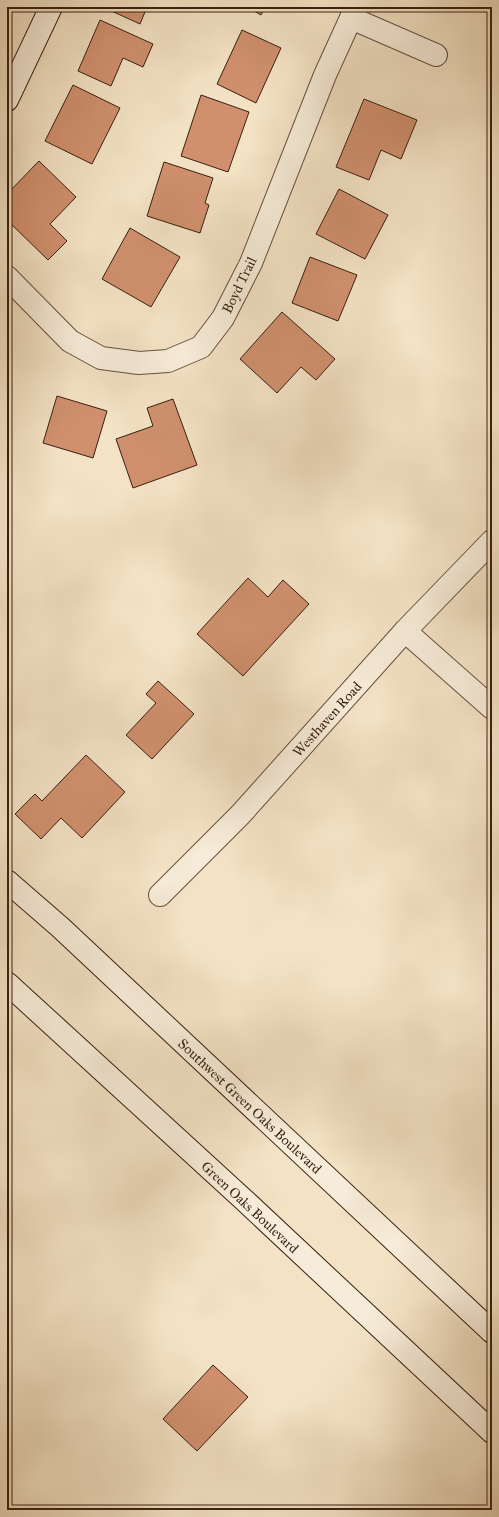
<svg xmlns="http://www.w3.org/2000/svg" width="499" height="1517" viewBox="0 0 499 1517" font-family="'IM FELL Great Primer',serif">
<rect width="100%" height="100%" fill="#f3e2c4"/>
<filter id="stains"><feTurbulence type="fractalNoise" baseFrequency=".005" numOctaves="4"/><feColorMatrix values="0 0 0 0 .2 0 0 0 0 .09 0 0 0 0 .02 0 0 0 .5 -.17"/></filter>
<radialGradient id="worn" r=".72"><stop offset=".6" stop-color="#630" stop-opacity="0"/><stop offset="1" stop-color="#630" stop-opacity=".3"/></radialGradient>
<g fill="#d0906e" stroke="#381f10">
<polygon points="105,7 147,7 140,24 105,8"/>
<polygon points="247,7 265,7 261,15"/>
<polygon points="100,20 153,44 143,67 123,58 111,86 78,71"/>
<polygon points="242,30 281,48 256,103 217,84"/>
<polygon points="73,85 120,108 92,164 45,141"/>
<polygon points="201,95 249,112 228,172 181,156"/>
<polygon points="364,99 417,120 401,159 381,150 369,180 336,167"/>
<polygon points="39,161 76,197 50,224 67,241 48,260 7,220 7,194"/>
<polygon points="164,162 213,178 205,203 209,205 200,233 147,216"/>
<polygon points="339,189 388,215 365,259 316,234"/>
<polygon points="130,228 180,257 151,307 102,279"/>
<polygon points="310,257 357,275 338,321 292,303"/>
<polygon points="282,312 335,359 316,380 301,367 277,393 240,359"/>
<polygon points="57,396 107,411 93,458 43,443"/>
<polygon points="173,399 197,465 133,488 116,439 153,426 147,408"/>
<polygon points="248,578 268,597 283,580 309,604 243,676 197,634"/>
<polygon points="158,681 194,714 152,759 126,735 156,703 146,694"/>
<polygon points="86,755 125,792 82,838 61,818 41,839 15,814 35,794 42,801"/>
<polygon points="213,1365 248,1397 197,1451 163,1419"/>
</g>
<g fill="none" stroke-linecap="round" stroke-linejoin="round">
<g stroke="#67503d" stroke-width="24">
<g id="street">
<polyline points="351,18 436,55"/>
<polyline points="7,277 70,341 101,358 139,363 168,361 201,347 223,318 251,263 325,75 356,7"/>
<polyline points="405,631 492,708"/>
<polyline points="160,895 240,815 405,631 492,541"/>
</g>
</g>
<g stroke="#381f10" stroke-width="24">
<g id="secondary">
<polyline points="7,100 51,7"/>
<polyline points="7,881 60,927 492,1332"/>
<polyline points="7,983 243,1199 492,1432"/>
</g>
</g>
<use href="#street" stroke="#f7ecd9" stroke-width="22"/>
<use href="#secondary" stroke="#f7ecd9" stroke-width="22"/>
</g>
<g text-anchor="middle" stroke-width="3.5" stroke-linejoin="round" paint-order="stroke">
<g font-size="14" fill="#381f10" stroke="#f7ecd9">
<text transform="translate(239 285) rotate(-64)" y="5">Boyd Trail</text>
<text transform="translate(327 719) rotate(-48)" y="5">Westhaven Road</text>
<text transform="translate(250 1106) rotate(43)" y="5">Southwest Green Oaks Boulevard</text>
<text transform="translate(250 1207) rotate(43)" y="5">Green Oaks Boulevard</text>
</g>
</g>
<rect width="499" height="1517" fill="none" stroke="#f3e2c4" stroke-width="24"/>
<rect x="8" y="8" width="483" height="1501" fill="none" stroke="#381f10" stroke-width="2"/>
<rect x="12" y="12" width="475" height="1493" fill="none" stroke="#381f10"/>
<rect width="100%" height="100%" filter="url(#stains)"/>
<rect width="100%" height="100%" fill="url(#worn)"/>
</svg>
